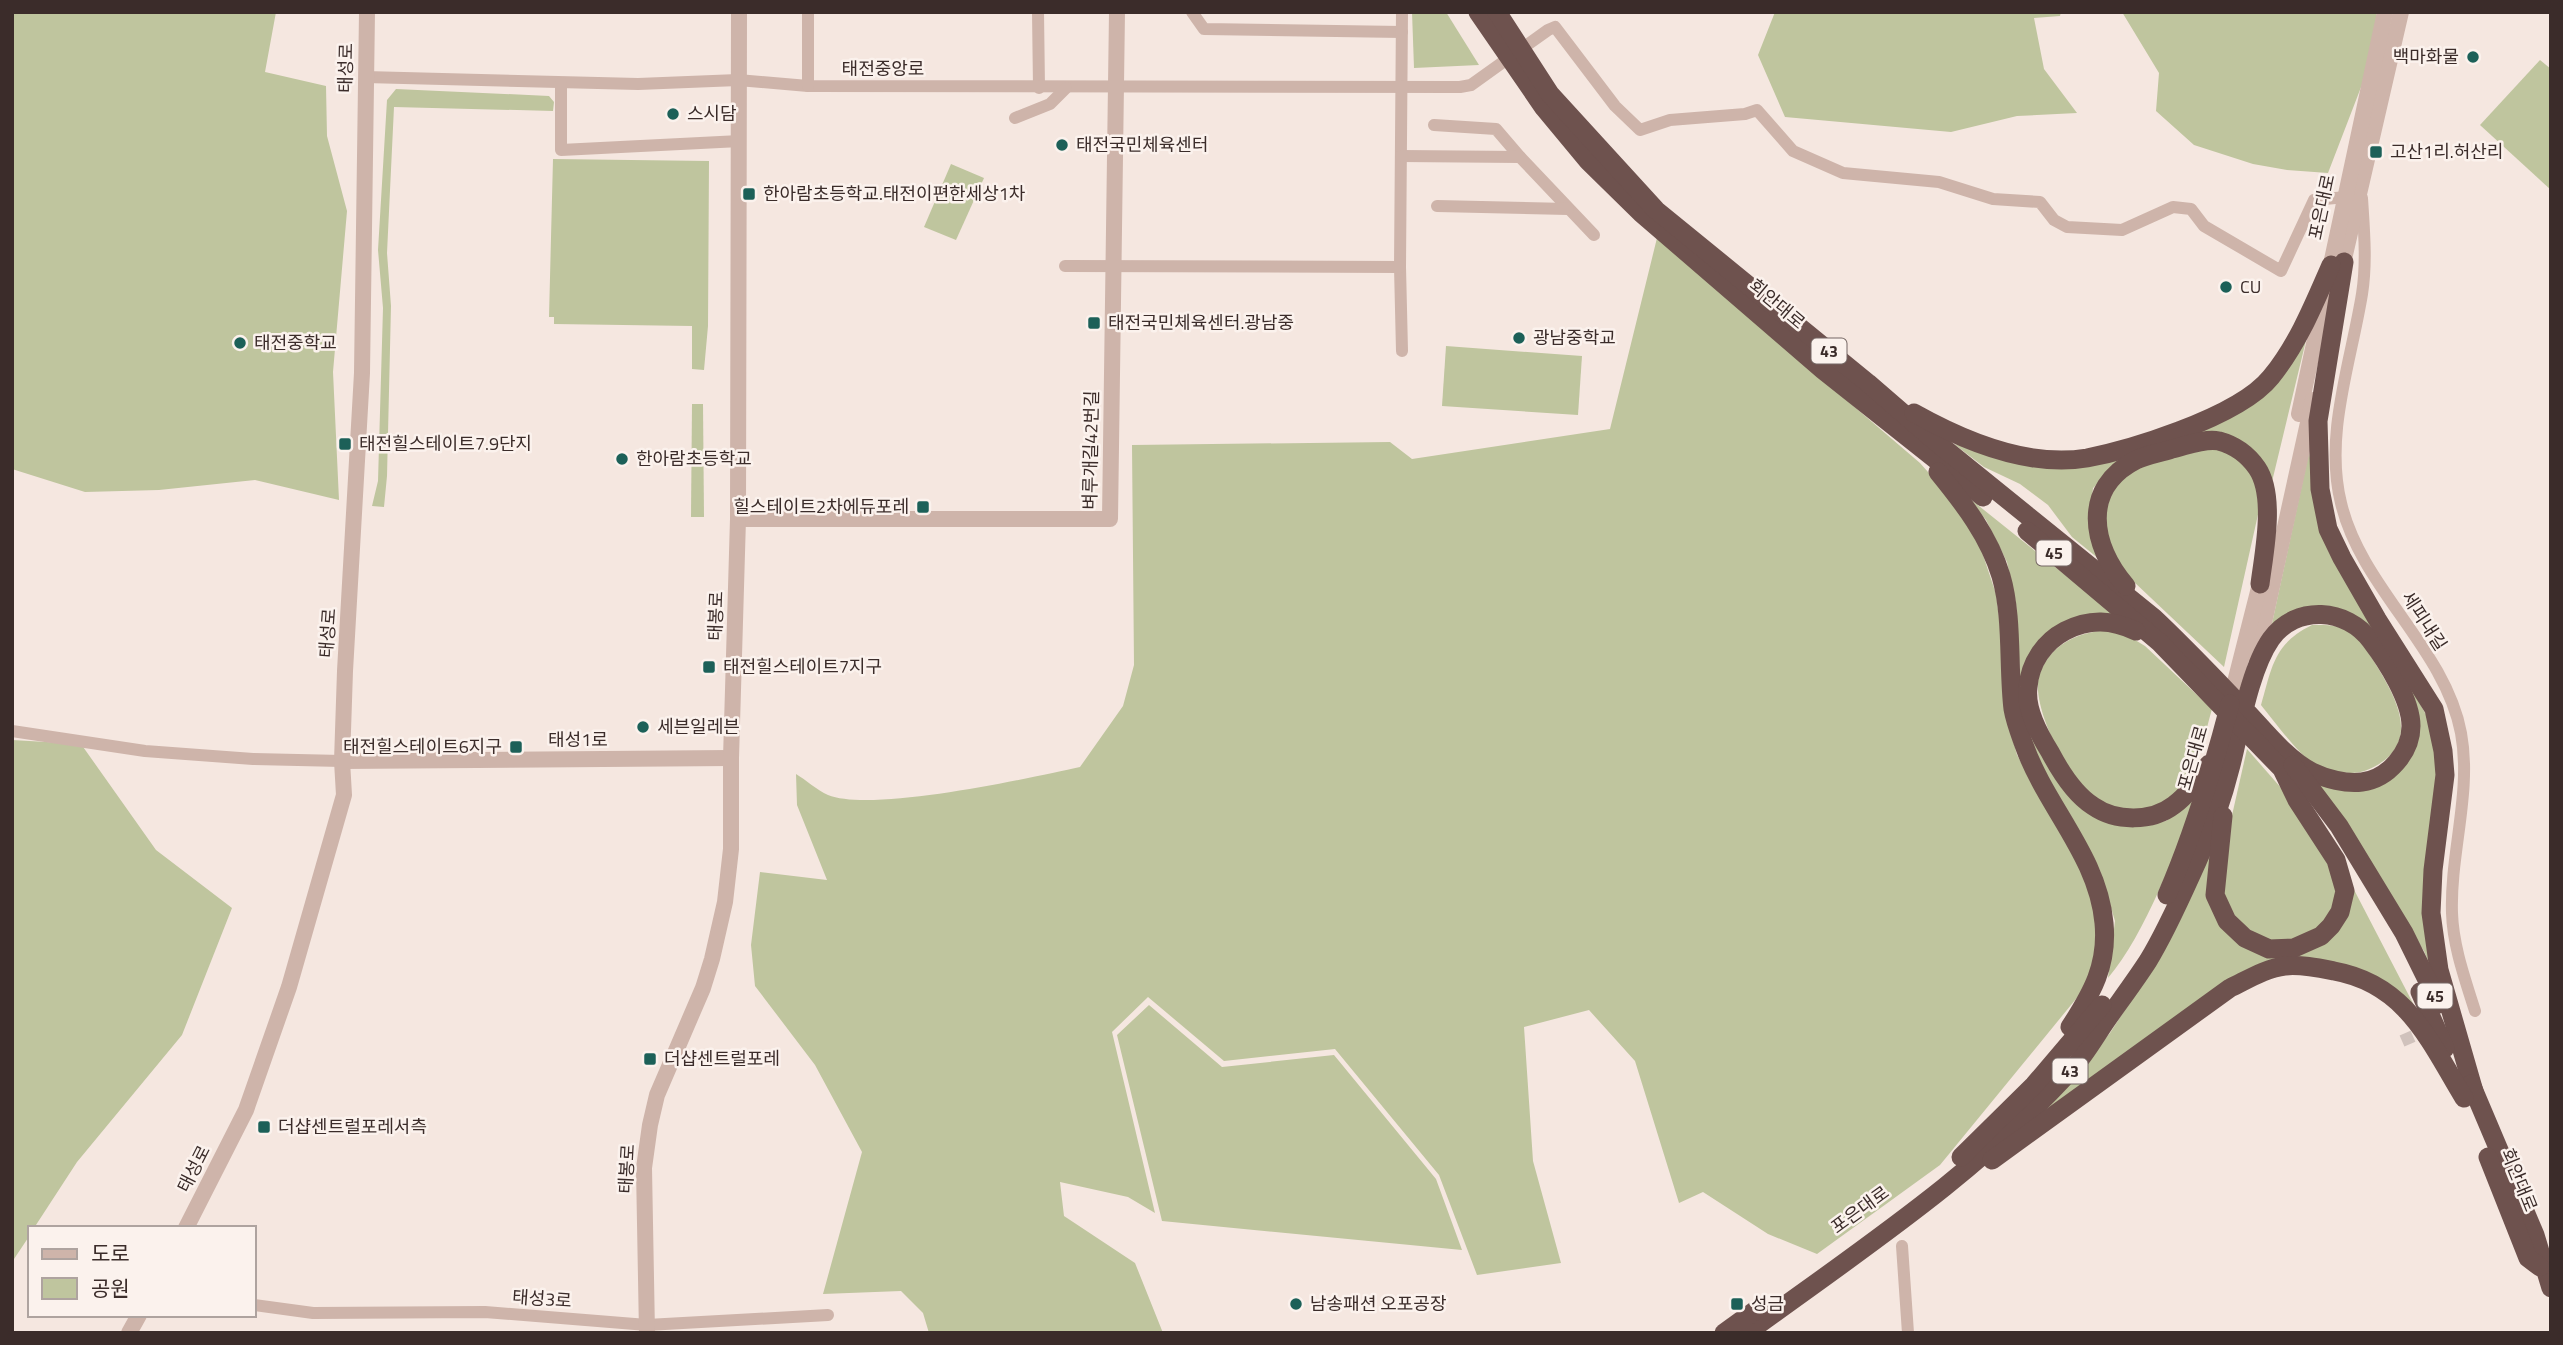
<svg xmlns="http://www.w3.org/2000/svg" width="2563" height="1345" viewBox="0 0 2563 1345" font-family="'Titillium Web','Noto Sans KR',sans-serif">
<rect width="100%" height="100%" fill="#f5e7e0"/>
<g fill="#bfc59e">
<polygon points="12,12 276,12 265,72 326,86 327,136 347,211 333,372 339,500 255,480 159,490 85,492 12,469"/>
<polygon points="1412,12 1446,12 1479,65 1414,68"/>
<polygon points="1775,12 2061,12 2060,16 2034,18 2044,69 2077,113 2017,116 1951,132 1785,117 1758,55"/>
<polygon points="2122,12 2377,12 2368,69 2328,173 2287,170 2253,164 2194,145 2156,111 2159,73"/>
<polygon points="2540,60 2551,69 2551,190 2480,125"/>
<polygon points="396,89 549,96 554,102 553,111 394,107 387,253 391,306 387,476 384,507 372,506 378,481 383,308 378,250 387,100"/>
<polygon points="553,159 709,161 708,326 704,370 692,369 692,326 554,324 554,317 549,317"/>
<polygon points="951,164 984,178 956,240 924,227"/>
<path d="M1657 238 1920 463 1960 508 1980 546 1996 594 2001 633 2004 708 2017 755 2062 834 2091 890 2098 925 2097 961 2080 994 1940 1165 1817 1254 1768 1234 1703 1192 1679 1203 1635 1061 1589 1010 1524 1027 1533 1161 1561 1263 1477 1275 1439 1175 1335 1049 1224 1061 1148 997 1112 1032 1155 1213 1128 1197 1060 1182 1064 1216 1135 1263 1163 1333H929L923 1313 901 1291 823 1294 862 1152 815 1065 755 986 751 945 760 872 827 880 797 805 796 774C806 780 817 790 828 795 872 813 1029 778 1080 767L1123 706 1134 665 1132 445 1390 442 1412 459 1610 429Z"/>
<polygon points="2308,332 2270,490 2236,442 2117,465 2093,488 2089,528 2099,559 2072,537 2048,505 2020,484 1984,467 1954,444 2031,464 2221,417"/>
<polygon points="1446,346 1582,356 1578,415 1442,406"/>
<polygon points="692,404 703,404 704,517 691,517"/>
<path d="M2229 449 2258 480 2259 510 2224 667 2114 563C2092 515 2105 479 2155 460 2163 457 2172 453 2180 451 2195 448 2213 449 2229 449Z"/>
<polygon points="2309,452 2320,522 2430,722 2440,765 2439,987 2424,951 2314,780 2347,788 2412,753 2420,721 2413,697 2357,618 2271,628"/>
<path d="M1969 498 2119 618H2077L2024 686 2055 776 2143 825 2166 821 2198 796C2175 851 2146 934 2108 978L2115 921 2100 871 2042 768 2027 728 2021 693 2016 603 2007 562 1986 520Z"/>
<path d="M2312 625C2326 625 2341 624 2353 634 2364 642 2371 657 2378 668 2401 706 2420 748 2367 770 2355 776 2326 772 2315 765 2300 756 2273 720 2261 705 2272 668 2273 644 2312 625Z"/>
<path d="M2117 629 2145 646 2212 709C2205 733 2200 763 2187 785 2181 795 2167 801 2156 805 2145 809 2132 813 2120 810 2106 807 2089 796 2080 785 2062 764 2029 700 2040 673 2053 639 2085 631 2117 629Z"/>
<polygon points="12,740 81,744 156,850 232,908 182,1035 77,1162 34,1228 30,1228 30,1235 12,1262"/>
<polygon points="2247,749 2282,789 2336,872 2339,902 2331,919 2299,941 2266,941 2232,917 2220,894 2221,864"/>
<polygon points="2211,851 2213,895 2245,944 2315,947 2350,882 2418,1013 2397,992 2268,964 2038,1119 2110,1033 2148,974"/>
<polygon points="1149,1005 1222,1067 1334,1055 1436,1179 1462,1250 1162,1221 1117,1035"/>
</g>
<g fill="none" stroke-linecap="round" stroke-linejoin="round">
<polyline stroke="#d0c2bc" stroke-width="12" stroke-dasharray="12 6" stroke-linecap="butt" points="2402,1041 2427,1030"/>
<g stroke="#ceb4aa" stroke-width="12">
<polyline points="1038,12 1039,88"/>
<polyline points="1192,12 1204,29 1402,32"/>
<polyline points="1402,12 1400,267 1402,351"/>
<polyline points="365,77 638,84 738,80 808,86 1460,87 1471,85 1548,30 1555,27 1615,106 1640,130 1670,120 1745,114 1757,110 1793,151 1843,173 1939,182 1993,199 2040,202 2054,220 2067,227 2122,230 2173,207 2191,209 2204,226 2281,271 2314,200 2346,197"/>
<polyline points="561,83 561,150 740,141"/>
<polyline points="808,86 808,12"/>
<polyline points="1015,118 1050,104 1066,88"/>
<polyline points="1434,125 1496,129 1520,157"/>
<polyline points="1401,156 1520,157 1594,235"/>
<path d="M2362 198C2364 230 2367 262 2362 294 2351 362 2324 435 2341 503 2361 588 2445 648 2461 733 2472 792 2450 853 2452 913 2453 946 2465 979 2475 1011"/>
<polyline points="1437,206 1568,209"/>
<polyline points="1065,266 1400,267"/>
<polyline points="12,731 145,751 253,759 342,761"/>
<polyline points="1902,1246 1908,1333"/>
<polyline points="254,1305 313,1313 485,1312 647,1325 828,1315"/>
</g>
<g stroke="#ceb4aa" stroke-width="16">
<polyline points="2341,272 2401,12"/>
<polyline points="2299,414 2385,12"/>
<polyline points="738,519 1110,519 1117,12"/>
<polyline points="2256,659 2313,400"/>
<polyline points="2233,690 2263,572"/>
<polyline points="342,761 731,758"/>
<polyline points="186,1228 246,1110 289,987 344,795 342,761 345,671 362,373 367,12"/>
<polyline points="129,1333 139,1315"/>
<polyline points="647,1333 644,1168 650,1125 657,1095 703,988 712,959 725,902 731,849 731,758 738,519 739,12"/>
</g>
<g stroke="#6e524e" stroke-width="19">
<polyline points="1478,12 1544,108 1588,161 1641,213 1823,370 1983,497"/>
<path d="M1497 12 1550 94 1656 210 1868 383 1935 441 2154 618C2186 648 2216 680 2247 712 2266 732 2287 759 2312 772 2326 779 2346 784 2362 782 2388 779 2411 752 2411 726 2411 700 2387 662 2371 641 2347 608 2296 604 2271 639 2250 669 2240 729 2231 765 2223 797 2211 832 2197 862 2182 895 2167 930 2148 961 2135 981 2120 1001 2106 1021 2095 1037 2085 1055 2072 1069 1978 1173 1859 1251 1747 1333"/>
<polyline points="2344,262 2318,421 2320,489 2328,529 2342,558 2377,619 2434,709 2443,751 2445,775 2433,870 2431,913 2439,970 2475,1095"/>
<path d="M1914 413C1964 441 2028 468 2087 458 2118 452 2150 442 2179 431 2208 420 2251 402 2271 377 2298 344 2314 304 2331 265"/>
<path d="M1938 472C1964 504 1989 536 2001 576 2013 617 2008 667 2013 709 2015 721 2020 734 2024 745 2046 807 2098 856 2104 923 2108 965 2092 993 2070 1027"/>
<polyline points="2027,531 2159,642 2282,769 2297,800 2336,860 2345,891 2340,912 2331,926 2321,936 2294,948 2269,949 2245,938 2227,921 2215,895 2223,816"/>
<path d="M2126 586C2091 546 2081 488 2136 460 2146 455 2160 453 2172 449 2186 446 2204 438 2219 441 2234 445 2248 455 2257 468 2276 496 2264 552 2260 584"/>
<path d="M2136 631C2112 620 2090 618 2065 631 2044 642 2030 663 2028 687 2025 709 2039 734 2050 752 2060 771 2074 794 2093 806 2116 822 2152 822 2174 805 2188 795 2199 778 2209 764"/>
<polyline points="2293,765 2339,826 2404,933 2439,1004"/>
<path d="M2167 895C2194 833 2213 769 2230 704"/>
<polyline points="2420,992 2445,1048"/>
<polyline points="2471,1084 2535,1235 2551,1288"/>
<polyline points="1961,1157 2034,1085 2102,1005"/>
<polyline points="2488,1157 2528,1258 2540,1267"/>
<path d="M1992 1160 2230 988C2247 980 2266 968 2285 966 2300 964 2319 968 2334 971 2406 984 2429 1040 2464 1098"/>
<polyline points="1724,1333 1760,1307"/>
</g>
</g>
<g fill="#1c6058" stroke="#fbf2ed" stroke-width="2.5">
<circle cx="2473" cy="57" r="7"/>
<circle cx="673" cy="114" r="7"/>
<circle cx="1062" cy="145" r="7"/>
<rect x="2369" y="145" width="14" height="14" rx="3.5"/>
<rect x="742" y="187" width="14" height="14" rx="3.5"/>
<circle cx="2226" cy="287" r="7"/>
<rect x="1087" y="316" width="14" height="14" rx="3.5"/>
<circle cx="1519" cy="338" r="7"/>
<circle cx="240" cy="343" r="7"/>
<rect x="338" y="437" width="14" height="14" rx="3.5"/>
<circle cx="622" cy="459" r="7"/>
<rect x="916" y="500" width="14" height="14" rx="3.5"/>
<rect x="702" y="660" width="14" height="14" rx="3.5"/>
<circle cx="643" cy="727" r="7"/>
<rect x="509" y="740" width="14" height="14" rx="3.5"/>
<rect x="643" y="1052" width="14" height="14" rx="3.5"/>
<rect x="257" y="1120" width="14" height="14" rx="3.5"/>
<circle cx="1296" cy="1304" r="7"/>
<rect x="1730" y="1297" width="14" height="14" rx="3.5"/>
</g>
<g text-anchor="middle" stroke-width="5" stroke-linejoin="round" paint-order="stroke">
<g fill="#fbf2ed" stroke="#756764" stroke-width="2">
<rect x="1811.5" y="338.5" width="35" height="25" rx="5"/>
<rect x="2036.5" y="540.5" width="35" height="25" rx="5"/>
<rect x="2417.5" y="983.5" width="35" height="25" rx="5"/>
<rect x="2052.5" y="1058.5" width="35" height="25" rx="5"/>
</g>
<g font-size="16" font-weight="bold" fill="#3b2c2a">
<text x="1829" y="357">43</text>
<text x="2054" y="559">45</text>
<text x="2435" y="1002">45</text>
<text x="2070" y="1077">43</text>
</g>
<g font-size="18" fill="#3b2c2a" stroke="#fbf2ed" text-anchor="start">
<text x="2459" y="63" text-anchor="end">백마화물</text>
<text x="687" y="120">스시담</text>
<text x="1076" y="151">태전국민체육센터</text>
<text x="2390" y="158">고산1리.허산리</text>
<text x="763" y="200">한아람초등학교.태전이편한세상1차</text>
<text x="2240" y="293">CU</text>
<text x="1108" y="329">태전국민체육센터.광남중</text>
<text x="1533" y="344">광남중학교</text>
<text x="254" y="349">태전중학교</text>
<text x="359" y="450">태전힐스테이트7.9단지</text>
<text x="636" y="465">한아람초등학교</text>
<text x="909" y="513" text-anchor="end">힐스테이트2차에듀포레</text>
<text x="723" y="673">태전힐스테이트7지구</text>
<text x="657" y="733">세븐일레븐</text>
<text x="502" y="753" text-anchor="end">태전힐스테이트6지구</text>
<text x="664" y="1065">더샵센트럴포레</text>
<text x="278" y="1133">더샵센트럴포레서측</text>
<text x="1310" y="1310">남송패션 오포공장</text>
<text x="1751" y="1310">성금</text>
</g>
<g font-size="18" fill="#3b2c2a" stroke="#fbf2ed">
<text transform="translate(346 68) rotate(-89)" y="6">태성로</text>
<text x="883" y="75">태전중앙로</text>
<text transform="translate(2322 207) rotate(-78)" y="6">포은대로</text>
<text transform="translate(1777 304) rotate(40)" y="6">회안대로</text>
<text transform="translate(1091 450) rotate(-89)" y="6">벼루개길42번길</text>
<text transform="translate(716 616) rotate(-88)" y="6">태봉로</text>
<text transform="translate(2424 621) rotate(57)" y="6">세피내길</text>
<text transform="translate(328 633) rotate(-86)" y="6">태성로</text>
<text x="578" y="746">태성1로</text>
<text transform="translate(2193 758) rotate(-74)" y="6">포은대로</text>
<text transform="translate(194 1169) rotate(-63)" y="6">태성로</text>
<text transform="translate(627 1169) rotate(-87)" y="6">태봉로</text>
<text transform="translate(2519 1180) rotate(68)" y="6">회안대로</text>
<text transform="translate(1860 1210) rotate(-36)" y="6">포은대로</text>
<text transform="translate(542 1299) rotate(4)" y="6">태성3로</text>
</g>
</g>
<rect width="2563" height="1345" fill="none" stroke="#3b2c2a" stroke-width="28"/>
<rect x="28" y="1226" width="228" height="91" fill="#fbf2ed" stroke="#aea39f" stroke-width="2"/>
<rect x="42" y="1249" width="35" height="10" fill="#ceb4aa" stroke="#aea39f" stroke-width="2"/>
<text x="91" y="1261" font-size="21" fill="#3b2c2a">도로</text>
<rect x="42" y="1278" width="35" height="21" fill="#bfc59e" stroke="#aea39f" stroke-width="2"/>
<text x="91" y="1296" font-size="21" fill="#3b2c2a">공원</text>
</svg>
